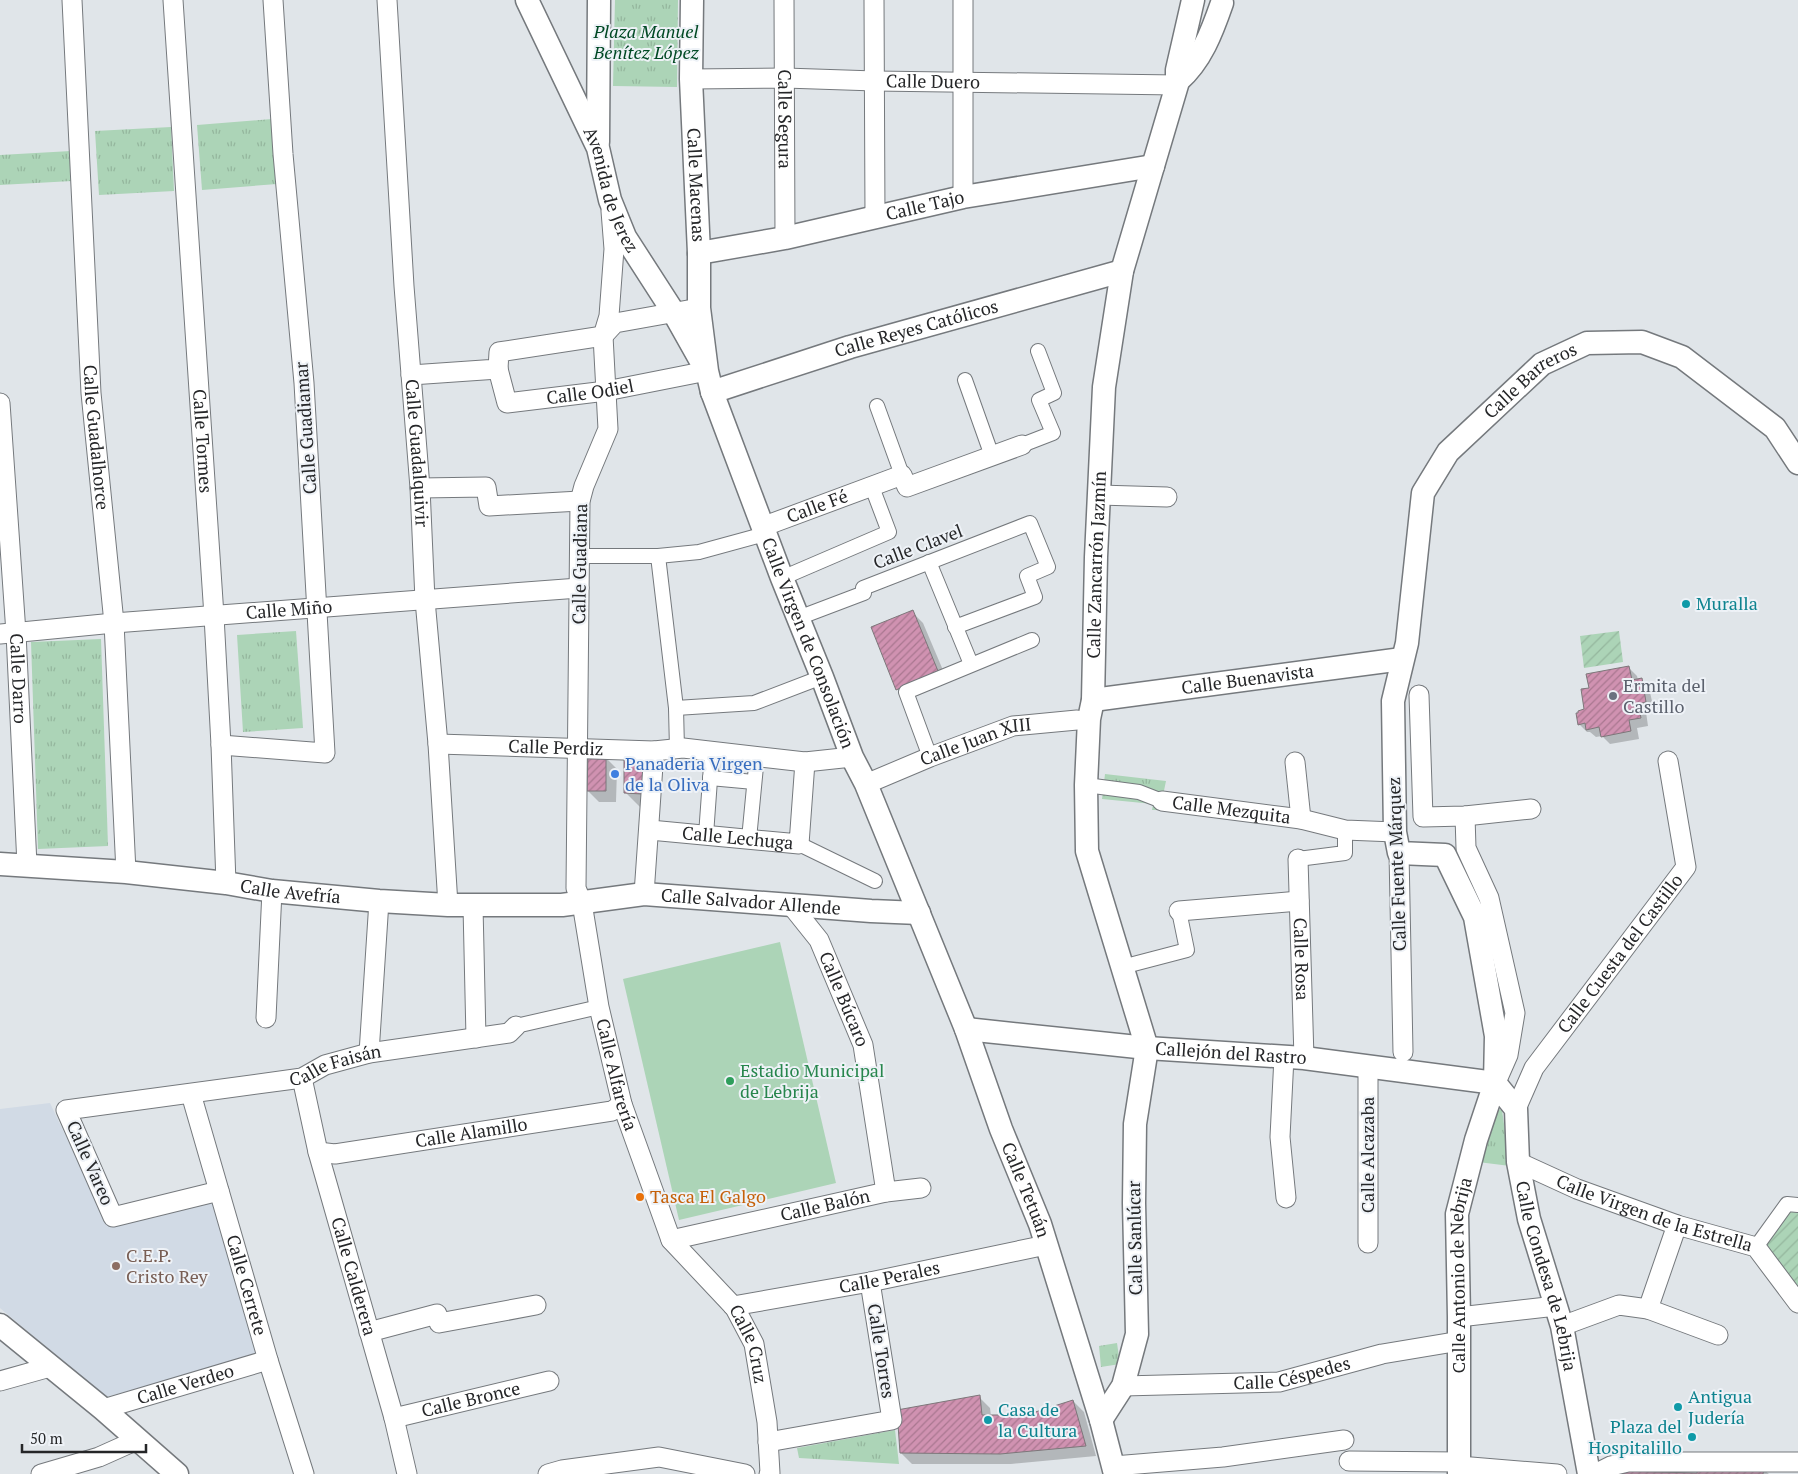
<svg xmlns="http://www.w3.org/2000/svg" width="1798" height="1474" viewBox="0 0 1798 1474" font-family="'PT Serif',serif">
<defs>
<pattern id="park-tufts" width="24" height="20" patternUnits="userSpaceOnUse" patternTransform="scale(1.25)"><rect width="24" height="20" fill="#acd4b7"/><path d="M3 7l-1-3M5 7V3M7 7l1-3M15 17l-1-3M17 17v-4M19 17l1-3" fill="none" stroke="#94b69d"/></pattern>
<pattern id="garden-furrows" width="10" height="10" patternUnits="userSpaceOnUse" patternTransform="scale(1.25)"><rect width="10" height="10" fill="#acd4b7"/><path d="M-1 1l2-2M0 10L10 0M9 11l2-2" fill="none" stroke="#94b69d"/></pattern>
<pattern id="building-hatch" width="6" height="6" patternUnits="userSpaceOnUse" patternTransform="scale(1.25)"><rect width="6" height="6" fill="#d092b1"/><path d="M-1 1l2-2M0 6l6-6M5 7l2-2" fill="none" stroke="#a97790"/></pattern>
</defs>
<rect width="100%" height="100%" fill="#e0e5e9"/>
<polygon fill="#d1dae5" points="50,1103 107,1223 213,1203 257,1356 106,1397 0,1308 0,1109"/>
<polygon fill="#acd4b7" points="780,942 836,1183 679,1220 623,979"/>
<g fill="url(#park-tufts)">
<polygon points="615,0 678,0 677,87 613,86"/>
<polygon points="272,119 277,184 202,190 197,125"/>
<polygon points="171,127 174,191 99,195 95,131"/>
<polygon points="71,151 72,181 0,185 0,155"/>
<polygon points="296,631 303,728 243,732 237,635"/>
<polygon points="101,639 108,846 38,849 31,642"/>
<polygon points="1105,774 1166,781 1160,810 1152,810 1153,804 1102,799"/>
<polygon points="1491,1108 1502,1110 1510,1166 1478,1162"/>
<polygon points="1117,1343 1120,1364 1101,1367 1099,1346"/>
<polygon points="895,1430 899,1464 799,1458 797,1448"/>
</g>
<g fill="url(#garden-furrows)">
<polygon points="1619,631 1623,662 1584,668 1580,636"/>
<polygon points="1791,1210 1798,1211 1798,1295 1763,1248"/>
</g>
<g fill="#0003">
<polygon points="912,612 923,623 948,682 908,700 897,689"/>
<polygon points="1629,668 1637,676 1638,680 1641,679 1649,688 1654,710 1646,712 1648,726 1637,728 1639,739 1610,744 1602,736 1596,737 1590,732 1587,732 1579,724 1586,710 1590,689"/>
<polygon points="606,758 617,769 616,802 599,802 588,791"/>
<polygon points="642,759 659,775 642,809 625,792"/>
<polygon points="979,1397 990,1408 991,1416 1026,1416 1073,1401 1084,1412 1096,1456 1011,1464 912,1464 901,1453"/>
<polygon points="1763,1469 1769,1474 1616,1474 1616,1472 1658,1471 1698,1474"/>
</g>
<g fill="url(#building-hatch)" stroke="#7d777a">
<polygon points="913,610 938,671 896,690 871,627"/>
<polygon points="1629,666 1632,680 1642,678 1646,702 1638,704 1641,718 1629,720 1631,731 1601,737 1599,727 1586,730 1585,723 1578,725 1576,713 1578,713 1578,711 1584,709 1581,689 1589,688 1586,674"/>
<polygon points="588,756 606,756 606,791 587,791"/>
<polygon points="624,757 643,757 642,794 624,793"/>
<polygon points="980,1395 982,1415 1026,1415 1073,1400 1086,1446 1000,1454 900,1453 897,1410"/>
<polygon points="1698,1465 1764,1467 1763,1474 1615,1474 1615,1471 1697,1473"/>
</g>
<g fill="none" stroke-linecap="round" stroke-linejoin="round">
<g stroke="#75797d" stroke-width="16">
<g id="pedestrian">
<polyline points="965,380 992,456"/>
<polyline points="877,406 902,475"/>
<polyline points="1022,445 1053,433 1039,400 1054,393 1038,351"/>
<polyline points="580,556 658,556 699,552 765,534"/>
<polyline points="658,556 676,708 677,749"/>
<polyline points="929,562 971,664"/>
<polyline points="782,578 889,532 872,487"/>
<polyline points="798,618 864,593 863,588 1030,523 1048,567 1027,576 1035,597 955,627"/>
<polyline points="676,708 754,703 822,677"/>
<polyline points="930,757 906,692 1032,640"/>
<polyline points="710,778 754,782"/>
<polyline points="1086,785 1139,792 1162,801"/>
<polyline points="706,835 712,752"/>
<polyline points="749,839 757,756"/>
<polyline points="799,844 875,881"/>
<polyline points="1298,859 1345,853 1345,830"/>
<polyline points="1122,967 1187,950 1179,911"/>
<polyline points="516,1026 599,1007"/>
<polyline points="1756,1247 1787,1204 1798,1205"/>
</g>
</g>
<g stroke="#75797d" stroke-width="21">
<g id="minor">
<path id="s1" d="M72 0 91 393 114 623 126 872"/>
<path id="s2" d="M173 0 214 616 221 745 226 883"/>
<path id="s3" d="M387 0 404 286 420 488 425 600 438 744 448 905"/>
<path id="s4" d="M784 0 785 238"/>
<polyline points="874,0 875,217"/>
<path id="s5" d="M691 79 785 78 875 81 1177 85"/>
<polyline points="963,197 963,0"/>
<path id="s6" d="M611 211 614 249 609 316 603 336 608 429 584 486 580 501 576 888 582 903 599 1007 622 1104 671 1240 735 1308 754 1344 767 1422 770 1473 769 1474"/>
<path id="s7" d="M498 369 507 403 606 391 707 371"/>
<polyline points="411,375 498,369 499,352 603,336 615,323 699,308"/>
<path id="s8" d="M0 403 16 633 27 865"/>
<polyline points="420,488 486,487 489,506 580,501"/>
<polyline points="1099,495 1167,497"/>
<path id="s9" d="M762 527 902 475 907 487 1022 445"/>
<path id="s10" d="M0 634 114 623 579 588"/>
<polyline points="1419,695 1423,817 1465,816 1531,809"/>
<path id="s11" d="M438 744 654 751 683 748 805 762 852 757"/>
<polyline points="221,745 325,753 304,383 283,154 273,0"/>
<polyline points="1295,762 1301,819"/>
<path id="s12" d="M866 784 930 757 1013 726 1077 720"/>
<path id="s13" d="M1162 801 1301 819 1345 830 1395 832"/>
<polyline points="1465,816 1466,848 1489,898 1515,1013 1508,1055 1497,1080"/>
<path id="s14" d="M650 830 799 844 805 762"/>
<polyline points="1399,853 1403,1052"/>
<path id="s15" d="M1298 859 1304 1058"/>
<polyline points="644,894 654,751"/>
<path id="s16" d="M791 905 819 940 863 1045 886 1192"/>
<polyline points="473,906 476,1038"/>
<polyline points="1179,911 1299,901"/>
<polyline points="266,1018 272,891"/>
<polyline points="369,1053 379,901"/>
<polyline points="1284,1057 1280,1137 1286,1198"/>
<polyline points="1368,1067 1368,1243"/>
<path id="s17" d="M302 1078 318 1152 394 1418 407 1474"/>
<path id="s18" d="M191 1094 268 1360 304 1474"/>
<path id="s19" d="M1516 1109 1534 1068 1686 867 1668 761"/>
<path id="s20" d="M318 1152 335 1154 612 1111 622 1104"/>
<path id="s21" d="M1518 1162 1577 1189 1677 1225 1756 1247 1798 1303"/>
<path id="s22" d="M219 1191 113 1217 66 1110 302 1078 325 1065 369 1053 509 1033 516 1026"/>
<path id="s23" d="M671 1240 886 1192 921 1188"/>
<path id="s24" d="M733 1306 870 1282 1046 1245"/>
<polyline points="1648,1309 1677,1225"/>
<polyline points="1459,1317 1556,1306"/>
<polyline points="1562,1326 1619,1305 1648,1309 1718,1335"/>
<polyline points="369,1332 437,1314 439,1323 536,1305"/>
<polyline points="0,1381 50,1367"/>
<path id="s25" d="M1123 1386 1279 1382 1382 1354 1460 1341"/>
<path id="s26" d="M103 1409 268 1360"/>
<path id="s27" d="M394 1418 549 1381"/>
<polyline points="768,1442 892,1420 870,1282"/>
<polyline points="1349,1461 1459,1462"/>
<polyline points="1114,1466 1223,1457 1344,1440"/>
<polyline points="1459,1466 1557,1474"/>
<polyline points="41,1474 99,1457 137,1440"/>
<polyline points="548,1474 562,1470 659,1457 745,1474"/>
<polyline points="1595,1474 1611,1466 1628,1462 1798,1462"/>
</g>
</g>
<g stroke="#75797d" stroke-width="25">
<g id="tertiary">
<path id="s28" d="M527 0 598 148 610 200 625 237 674 313 701 361"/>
<path id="s29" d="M692 0 691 79 699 253V308L707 371 712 392 782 578 822 677 852 757 866 784 966 1029 1001 1129 1040 1224 1101 1420 1115 1474"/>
<path d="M1178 81C1201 61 1212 32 1222 3"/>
<polyline points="598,142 599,0"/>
<path id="s30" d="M699 253 785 238 963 197 1153 166"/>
<path id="s31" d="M712 392 850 347 1122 271"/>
<path id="s32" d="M1093 700 1402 659"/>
<path id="s33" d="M0 864 126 872 226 883 272 891 379 901 448 905H562L644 894 871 911 919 913"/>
<path id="s34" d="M966 1029 1147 1048 1304 1058 1495 1083"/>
<path id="s35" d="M1495 1083 1516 1109 1518 1162 1529 1219 1562 1326 1589 1474"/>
<polyline points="0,1325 103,1409 177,1474"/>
<path id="s36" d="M1101 1420 1123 1386 1137 1334 1134 1203 1135 1124 1147 1048 1087 851 1086 785 1089 719 1093 700 1096 557 1104 387 1122 271 1177 85V70L1193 0"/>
<path id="s37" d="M1459 1474V1317L1457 1214 1476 1140 1495 1083 1496 1036 1475 917 1445 855 1399 853 1395 832 1393 701 1407 643 1423 493 1448 452 1542 364 1587 343 1642 342 1682 357 1775 428 1798 463"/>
</g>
</g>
<use href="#pedestrian" stroke="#fff" stroke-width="14"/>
<use href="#minor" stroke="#fff" stroke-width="19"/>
<use href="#tertiary" stroke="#fff" stroke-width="22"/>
</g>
<g fill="#0f9aa8" stroke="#eef2f7" stroke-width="2">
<circle cx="1686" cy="604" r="5"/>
<circle cx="1678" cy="1407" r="5"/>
<circle cx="988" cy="1420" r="5"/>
<circle cx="1692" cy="1437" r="5"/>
</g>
<circle fill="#6b7280" stroke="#eef2f7" stroke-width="2" cx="1613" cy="696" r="5"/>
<circle fill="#3f7fe0" stroke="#eef2f7" stroke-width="2" cx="615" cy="774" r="5"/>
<circle fill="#2e9e5b" stroke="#eef2f7" stroke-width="2" cx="730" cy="1081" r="5"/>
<circle fill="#e8710a" stroke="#eef2f7" stroke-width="2" cx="640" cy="1197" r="5"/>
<circle fill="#8d6e63" stroke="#eef2f7" stroke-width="2" cx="116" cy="1266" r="5"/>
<g text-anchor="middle" stroke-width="4" stroke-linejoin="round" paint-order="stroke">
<g font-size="18" font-style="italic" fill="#004924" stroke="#eef2f7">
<text x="646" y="38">Plaza Manuel<tspan x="646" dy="21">Benítez López</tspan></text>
</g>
<g font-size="18" fill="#252628" stroke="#eef2f7">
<text dy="6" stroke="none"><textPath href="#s5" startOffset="242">Calle Duero</textPath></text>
<text dy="6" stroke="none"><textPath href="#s4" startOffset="119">Calle Segura</textPath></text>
<text dy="6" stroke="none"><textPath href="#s29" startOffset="185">Calle Macenas</textPath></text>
<text dy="6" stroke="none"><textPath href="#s28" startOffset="208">Avenida de Jerez</textPath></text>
<text dy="6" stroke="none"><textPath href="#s30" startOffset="231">Calle Tajo</textPath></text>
<text dy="6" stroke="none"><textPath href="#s31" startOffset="214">Calle Reyes Católicos</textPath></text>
<text dy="6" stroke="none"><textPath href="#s37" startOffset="1200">Calle Barreros</textPath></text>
<text dy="6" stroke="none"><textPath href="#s7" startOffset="119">Calle Odiel</textPath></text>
<text transform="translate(306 428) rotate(-94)" y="6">Calle Guadiamar</text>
<text dy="6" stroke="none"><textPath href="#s1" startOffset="438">Calle Guadalhorce</textPath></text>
<text dy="6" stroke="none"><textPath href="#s2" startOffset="442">Calle Tormes</textPath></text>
<text dy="6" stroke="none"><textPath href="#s3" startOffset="454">Calle Guadalquivir</textPath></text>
<text dy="6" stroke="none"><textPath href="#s9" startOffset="59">Calle Fé</textPath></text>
<text transform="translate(918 547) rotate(-21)" y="6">Calle Clavel</text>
<text transform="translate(580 564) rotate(-89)" y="6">Calle Guadiana</text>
<text dy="6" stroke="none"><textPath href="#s36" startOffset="874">Calle Zancarrón Jazmín</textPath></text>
<text dy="6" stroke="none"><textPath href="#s10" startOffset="290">Calle Miño</textPath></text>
<text dy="6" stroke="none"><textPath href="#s29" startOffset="662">Calle Virgen de Consolación</textPath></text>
<text dy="6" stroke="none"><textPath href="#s8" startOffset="276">Calle Darro</textPath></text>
<text dy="6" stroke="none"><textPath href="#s32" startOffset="156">Calle Buenavista</textPath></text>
<text dy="6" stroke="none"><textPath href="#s12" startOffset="118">Calle Juan XIII</textPath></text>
<text dy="6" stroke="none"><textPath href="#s11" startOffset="118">Calle Perdiz</textPath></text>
<text dy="6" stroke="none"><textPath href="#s13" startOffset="70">Calle Mezquita</textPath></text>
<text dy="6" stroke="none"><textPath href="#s14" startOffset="88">Calle Lechuga</textPath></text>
<text transform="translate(1397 864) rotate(-92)" y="6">Calle Fuente Márquez</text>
<text dy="6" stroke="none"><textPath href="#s33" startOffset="292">Calle Avefría</textPath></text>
<text dy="6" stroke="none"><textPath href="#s33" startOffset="754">Calle Salvador Allende</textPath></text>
<text dy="6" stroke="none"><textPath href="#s19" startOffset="188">Calle Cuesta del Castillo</textPath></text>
<text dy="6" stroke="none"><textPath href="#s15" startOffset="100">Calle Rosa</textPath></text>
<text dy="6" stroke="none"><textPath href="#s16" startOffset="109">Calle Búcaro</textPath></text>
<text dy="6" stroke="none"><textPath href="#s34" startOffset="266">Callejón del Rastro</textPath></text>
<text dy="6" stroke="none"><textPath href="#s22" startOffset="500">Calle Faisán</textPath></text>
<text dy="6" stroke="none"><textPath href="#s6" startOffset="875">Calle Alfarería</textPath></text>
<text dy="6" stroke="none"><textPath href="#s20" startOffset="155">Calle Alamillo</textPath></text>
<text transform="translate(1368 1155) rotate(-90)" y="6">Calle Alcazaba</text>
<text transform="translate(90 1163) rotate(66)" y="6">Calle Vareo</text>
<text dy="6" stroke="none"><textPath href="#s29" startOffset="1251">Calle Tetuán</textPath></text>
<text dy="6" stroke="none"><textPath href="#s23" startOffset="158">Calle Balón</textPath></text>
<text dy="6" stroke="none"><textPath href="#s21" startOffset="146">Calle Virgen de la Estrella</textPath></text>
<text transform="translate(1135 1238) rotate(-91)" y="6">Calle Sanlúcar</text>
<text dy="6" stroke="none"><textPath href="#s17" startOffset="205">Calle Calderera</textPath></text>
<text dy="6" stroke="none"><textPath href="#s37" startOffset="199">Calle Antonio de Nebrija</textPath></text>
<text dy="6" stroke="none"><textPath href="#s35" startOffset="204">Calle Condesa de Lebrija</textPath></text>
<text dy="6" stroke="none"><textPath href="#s24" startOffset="159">Calle Perales</textPath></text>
<text dy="6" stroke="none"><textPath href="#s18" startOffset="199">Calle Cerrete</textPath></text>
<text dy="6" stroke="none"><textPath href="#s6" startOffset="1182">Calle Cruz</textPath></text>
<text transform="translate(881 1351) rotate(81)" y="6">Calle Torres</text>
<text dy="6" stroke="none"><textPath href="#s25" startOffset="170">Calle Céspedes</textPath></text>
<text dy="6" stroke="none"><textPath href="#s26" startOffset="86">Calle Verdeo</textPath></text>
<text dy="6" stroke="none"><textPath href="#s27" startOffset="79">Calle Bronce</textPath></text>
</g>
<g font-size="18" fill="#0d838f" stroke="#eef2f7" text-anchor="start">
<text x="1696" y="610">Muralla</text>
<text x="1688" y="1403">Antigua<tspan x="1688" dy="21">Judería</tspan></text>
<text x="998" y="1416">Casa de<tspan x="998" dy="21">la Cultura</tspan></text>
<text x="1682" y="1433" text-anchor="end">Plaza del<tspan x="1682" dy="21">Hospitalillo</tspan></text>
</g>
<g font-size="18" fill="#5b616d" stroke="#eef2f7" text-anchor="start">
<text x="1623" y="692">Ermita del<tspan x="1623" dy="21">Castillo</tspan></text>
</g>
<g font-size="18" fill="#366cbe" stroke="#eef2f7" text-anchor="start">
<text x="625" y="770">Panaderia Virgen<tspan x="625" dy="21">de la Oliva</tspan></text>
</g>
<g font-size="18" fill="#27864d" stroke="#eef2f7" text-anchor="start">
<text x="740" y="1077">Estadio Municipal<tspan x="740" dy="21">de Lebrija</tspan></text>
</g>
<g font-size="18" fill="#c56008" stroke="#eef2f7" text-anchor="start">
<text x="650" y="1203">Tasca El Galgo</text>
</g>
<g font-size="18" fill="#785e54" stroke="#eef2f7" text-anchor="start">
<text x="126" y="1262">C.E.P.<tspan x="126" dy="21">Cristo Rey</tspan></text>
</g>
</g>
<path d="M22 1444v8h124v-8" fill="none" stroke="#252628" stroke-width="2.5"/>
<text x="30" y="1444" font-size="15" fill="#252628" stroke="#eef2f7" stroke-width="4" paint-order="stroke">50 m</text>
</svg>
